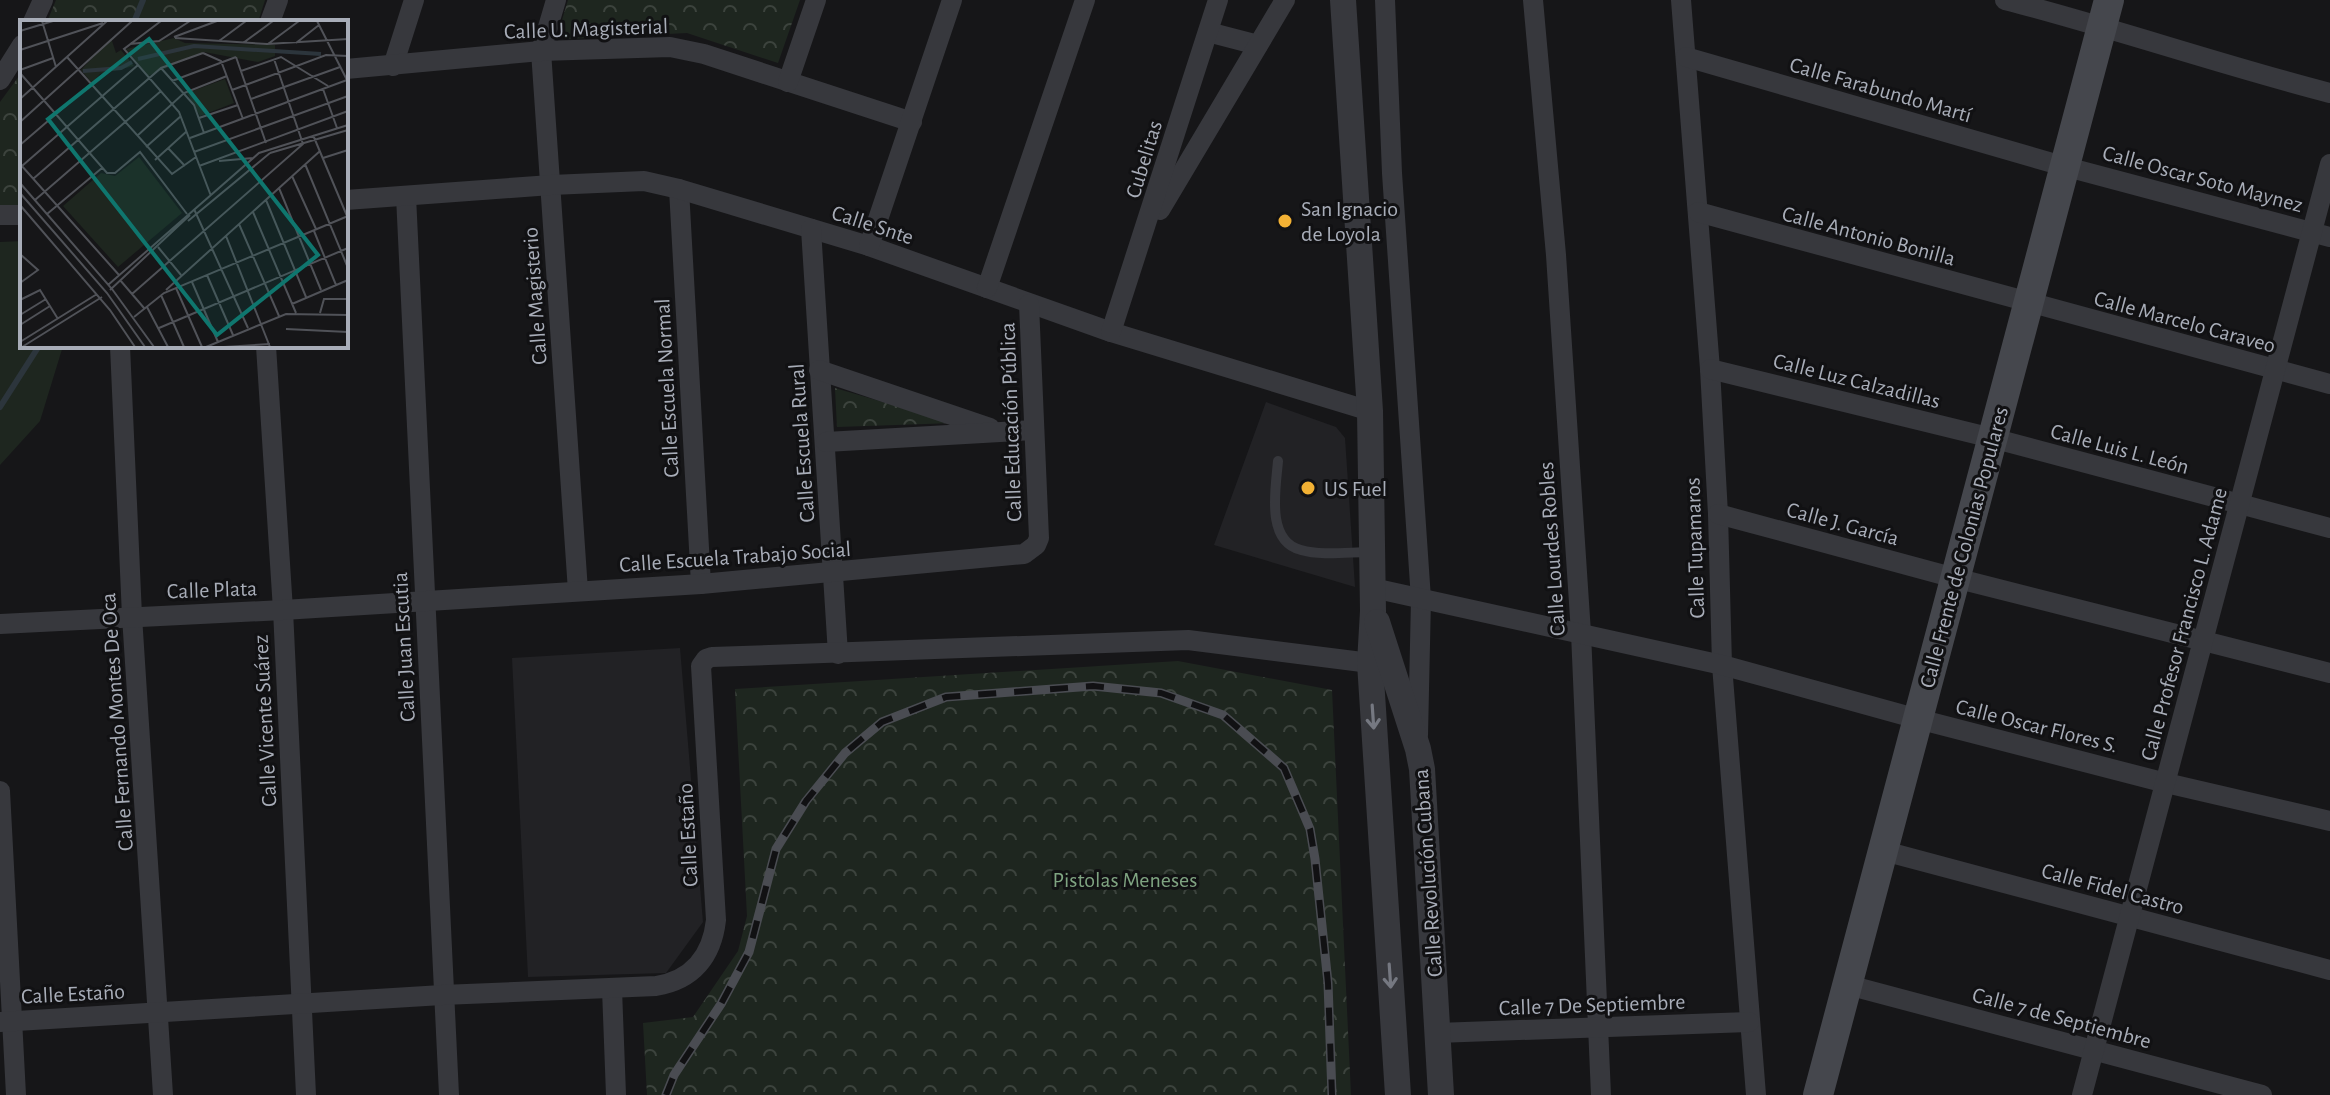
<svg xmlns="http://www.w3.org/2000/svg" width="2330" height="1095" viewBox="0 0 2330 1095" font-family="'Alegreya Sans',sans-serif">
<defs>
<pattern id="park-crowns" width="20" height="18" patternUnits="userSpaceOnUse" patternTransform="scale(2)"><rect width="20" height="18" fill="#1e261f"/><path d="M2 6a3 3 0 1 1 6 0M12 15a3 3 0 1 1 6 0" fill="none" stroke="#3c433d"/></pattern>
</defs>
<rect width="100%" height="100%" fill="#161618"/>
<g fill="#222225">
<polygon points="1266,402 1336,427 1345,438 1355,587 1214,545"/>
<polygon points="680,648 703,922 666,973 528,977 512,658"/>
</g>
<polygon fill="#1e261f" points="22,241 22,346 63,346 40,421 0,465 0,242"/>
<g fill="url(#park-crowns)">
<polygon points="56,0 265,0 258,22 47,22"/>
<polygon points="568,0 800,0 778,63 687,33 566,39 559,30"/>
<polygon points="22,72 22,207 0,208 0,102"/>
<polygon points="835,388 954,423 837,427"/>
<polygon points="1178,661 1332,690 1351,1095 647,1095 643,1023 693,1017 738,951 747,916 735,689"/>
</g>
<g fill="none" stroke-linecap="round" stroke-linejoin="round">
<g stroke="#2c353c" stroke-width="6">
<polyline points="134,22 143,0"/>
<polyline points="0,407 39,346"/>
</g>
<path stroke="#37383d" stroke-width="10" d="M1278 461C1276 487 1265 541 1301 550 1321 556 1349 552 1370 552"/>
<g stroke="#37383d" stroke-width="20">
<polyline points="556,0 541,51 578,591"/>
<polyline points="1385,0 1392,173 1421,599 1418,735"/>
<polyline points="1533,0 1556,255 1581,633 1601,1095"/>
<polyline points="1681,0 1710,369 1718,514 1722,665 1756,1095"/>
<path d="M2005 0C2114 28 2221 65 2330 93"/>
<polyline points="33,22 43,0"/>
<polyline points="270,22 278,0"/>
<polyline points="1208,32 1258,45"/>
<polyline points="1686,57 2063,166 2330,237"/>
<polyline points="393,66 414,0"/>
<polyline points="346,69 541,51 670,47 704,54 912,122"/>
<polyline points="0,80 22,45"/>
<polyline points="788,82 816,0"/>
<polyline points="679,189 701,584"/>
<polyline points="406,196 449,1095"/>
<polyline points="346,200 551,185 644,181 679,189 869,246 1111,332 1370,411"/>
<polyline points="1160,210 1285,0"/>
<polyline points="1698,212 2330,384"/>
<polyline points="0,215 22,215"/>
<polyline points="811,229 838,654"/>
<polyline points="869,246 952,0"/>
<polyline points="987,288 1085,0"/>
<polyline points="1111,332 1218,0"/>
<polyline points="120,346 132,616 163,1095"/>
<polyline points="266,346 283,610 306,1095"/>
<polyline points="1710,369 1992,438 2330,528"/>
<polyline points="819,370 990,428"/>
<polyline points="826,442 1034,430"/>
<polyline points="1718,514 1955,578 2330,673"/>
<polyline points="1373,588 1722,665 1918,719 2166,783 2330,821"/>
<polyline points="0,624 283,610 701,584 1024,554 1036,545 1039,538 1029,304"/>
<polyline points="0,791 16,1095"/>
<polyline points="1884,851 2330,970"/>
<polyline points="1848,985 2262,1095"/>
<polyline points="612,989 616,1095"/>
<path d="M0 1022 442 995 656 986C693 980 712 956 716 920L701 666 706 659 712 657 1188 640 1370 663"/>
<polyline points="1437,1033 1749,1022"/>
<polyline points="2082,1095 2330,164"/>
</g>
<g stroke="#37383d" stroke-width="26">
<polyline points="1343,0 1370,411 1373,611 1370,663 1398,1095"/>
<polyline points="1377,622 1418,749 1422,769 1441,1095"/>
</g>
<polyline stroke="#45474d" stroke-width="30" points="1818,1095 2109,0"/>
<g stroke="#4a4c52" stroke-width="9">
<polyline id="rail" points="666,1095 674,1075 721,1004 749,952 776,849 806,801 845,753 882,722 946,697 1093,686 1161,693 1223,715 1284,768 1310,829 1315,859 1328,983 1332,1095"/>
</g>
<use href="#rail" stroke="#111113" stroke-width="6" stroke-dasharray="18" stroke-linecap="butt"/>
</g>
<defs><path id="oneway-shaft" d="M-6 0H5M1.5-3L5.5 0L1.5 3" fill="none" stroke-width="1.6" stroke-linecap="round" stroke-linejoin="round" transform="scale(2)"/></defs>
<g stroke="#757881">
<use href="#oneway-shaft" transform="translate(1373 717) rotate(86)"/>
<use href="#oneway-shaft" transform="translate(1390 976) rotate(86)"/>
</g>
<g fill="#f2b134" stroke="#111113" stroke-width="3">
<circle cx="1285" cy="221" r="8"/>
<circle cx="1308" cy="488" r="8"/>
</g>
<g text-anchor="middle" stroke-width="6" stroke-linejoin="round" paint-order="stroke">
<g font-size="22" fill="#a8adb8" stroke="#111113">
<text transform="translate(586 28) rotate(-2)" y="8">Calle U. Magisterial</text>
<text transform="translate(1881 89) rotate(16)" y="8">Calle Farabundo Martí</text>
<text transform="translate(1143 159) rotate(-73)" y="8">Cubelitas</text>
<text transform="translate(2203 178) rotate(15)" y="8">Calle Oscar Soto Maynez</text>
<text transform="translate(873 224) rotate(18)" y="8">Calle Snte</text>
<text transform="translate(1869 235) rotate(15)" y="8">Calle Antonio Bonilla</text>
<text transform="translate(534 296) rotate(-94)" y="8">Calle Magisterio</text>
<text transform="translate(2185 321) rotate(15)" y="8">Calle Marcelo Caraveo</text>
<text transform="translate(1857 380) rotate(14)" y="8">Calle Luz Calzadillas</text>
<text transform="translate(666 388) rotate(-93)" y="8">Calle Escuela Normal</text>
<text transform="translate(1010 422) rotate(-92)" y="8">Calle Educación Pública</text>
<text transform="translate(801 443) rotate(-94)" y="8">Calle Escuela Rural</text>
<text transform="translate(2120 448) rotate(15)" y="8">Calle Luis L. León</text>
<text transform="translate(1843 523) rotate(15)" y="8">Calle J. García</text>
<text transform="translate(1963 547) rotate(-75)" y="8">Calle Frente de Colonias Populares</text>
<text transform="translate(1694 548) rotate(-92)" y="8">Calle Tupamaros</text>
<text transform="translate(1551 549) rotate(-94)" y="8">Calle Lourdes Robles</text>
<text transform="translate(735 556) rotate(-4)" y="8">Calle Escuela Trabajo Social</text>
<text transform="translate(212 589) rotate(-2)" y="8">Calle Plata</text>
<text transform="translate(2183 624) rotate(-75)" y="8">Calle Profesor Francisco L. Adame</text>
<text transform="translate(403 647) rotate(-93)" y="8">Calle Juan Escutia</text>
<text transform="translate(264 721) rotate(-93)" y="8">Calle Vicente Suárez</text>
<text transform="translate(116 722) rotate(-94)" y="8">Calle Fernando Montes De Oca</text>
<text transform="translate(2037 725) rotate(14)" y="8">Calle Oscar Flores S.</text>
<text transform="translate(687 835) rotate(-93)" y="8">Calle Estaño</text>
<text transform="translate(1427 873) rotate(-94)" y="8">Calle Revolución Cubana</text>
<text transform="translate(2113 888) rotate(15)" y="8">Calle Fidel Castro</text>
<text transform="translate(73 993) rotate(-3)" y="8">Calle Estaño</text>
<text transform="translate(1592 1004) rotate(-2)" y="8">Calle 7 De Septiembre</text>
<text transform="translate(2062 1017) rotate(15)" y="8">Calle 7 de Septiembre</text>
</g>
<g font-size="22" fill="#a8adb8" stroke="#111113" text-anchor="start">
<text x="1301" y="216">San Ignacio<tspan x="1301" dy="25">de Loyola</tspan></text>
<text x="1324" y="496">US Fuel</text>
</g>
<g font-size="22" fill="#7fa381" stroke="#111113">
<text x="1125" y="887">Pistolas Meneses</text>
</g>
</g>
<g transform="translate(20 20)">
<rect width="328" height="328" fill="#161618"/>
<path d="M91 18 96 33 101 30 114 46 80 54 72 63 61 50Z" fill="#1e261f"/>
<path d="M154 18 165 23 255 25V36L238 42 184 32 128 56 106 29ZM205 59 214 83 180 96 167 73ZM119 137 162 193 98 247 43 186 81 153 95 156Z" fill="#1e261f"/>
<path fill="none" stroke="#2c353c" stroke-width="4" d="M118 39 174 26 301 34M63 51 101 48 112 42"/>
<path fill="none" stroke="#505258" stroke-width="2" d="M22 1 36 47M141 1 104 29 159 92 191 176M297 1 328 62M0 11 33 1M154 17 197 1M155 18 247 24 328 19M199 21 226 1M223 23 253 1M276 23 299 5M110 24 139 21 170 1M248 24 279 1M0 30 83 3M183 33 201 41 223 99M47 37 152 154 176 137M216 37 246 123M141 48 174 85 184 113M0 50 33 38M221 51 261 37 308 66M0 53 87 153H95L120 132 167 194M152 61 216 37M303 69 317 108M212 70 306 35 328 36M0 79 87 1M231 79 320 47M179 98 218 85M0 102 112 1M293 115 327 196M117 116 164 73 207 56M170 118 327 60M0 125 71 64M126 127 161 96M148 128 165 146M174 132 328 76M250 133 328 110M303 138 328 130M135 140 167 111M199 141 233 138M285 144 328 248M1 145 99 255M2 146 118 45M179 146 328 91M272 156 296 209M13 159 141 48 183 33M0 163 92 269 134 327M259 168 301 270M0 173 87 273 125 327M15 180 141 71M246 180 286 277M0 185 90 290 115 327M174 189 228 308M233 192 276 293M27 194 82 148M168 201 250 133M219 204 259 296M294 211 316 265M206 216 250 327M138 227 161 255M0 234 18 250 0 263M187 255 213 315M100 260 124 288M172 262 198 322M88 265 239 133 328 105M156 268 182 327M90 270 170 195M146 270 300 131M112 274 283 124 254 39M141 275 164 327M0 280 20 270 38 299M272 284 328 260M127 287 148 327M300 293 304 279H328M0 295 26 279M114 297 144 273 328 196M0 305 30 286M139 308 328 228M266 309 328 312M0 322 77 274M2 327 82 277M186 327 266 294 328 295M204 327 250 324"/>
<path fill="#0f766e" fill-opacity="0.15" stroke="#0f766e" stroke-width="4" d="M129 19 298 235 197 315 28 99Z"/>
<rect width="328" height="328" fill="none" stroke="#a8adb8" stroke-width="4"/>
</g>
</svg>
